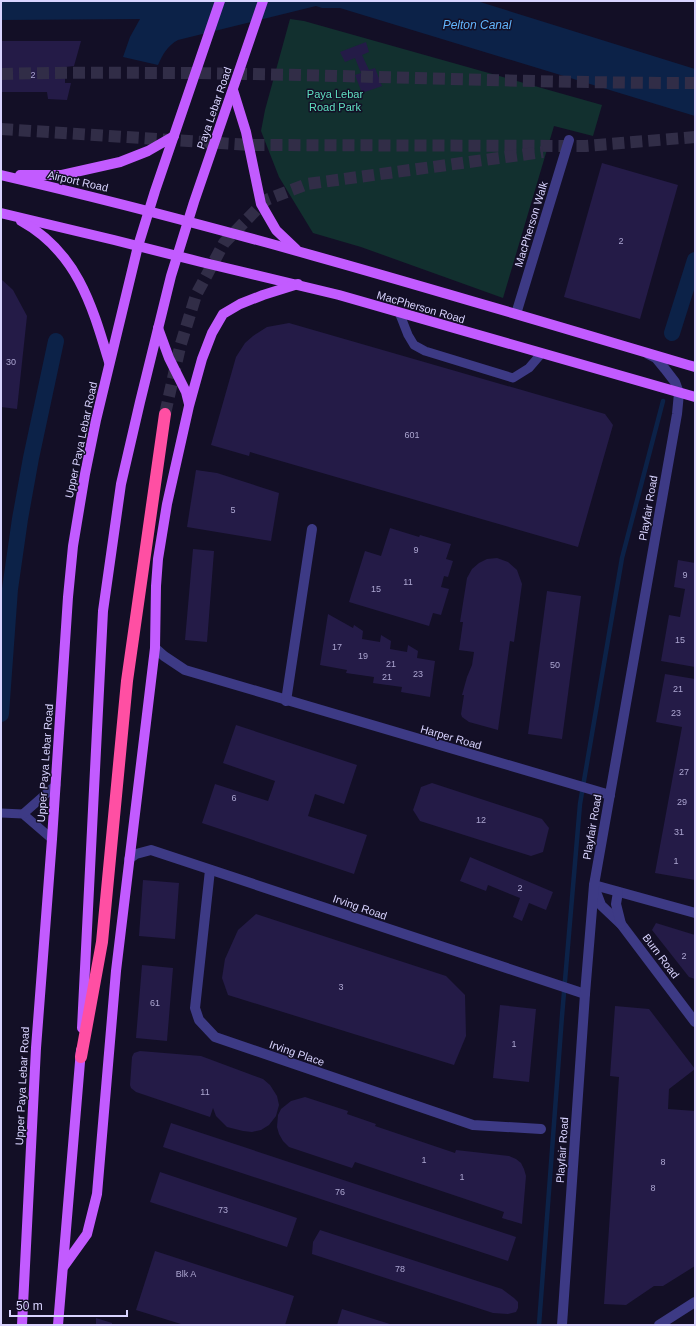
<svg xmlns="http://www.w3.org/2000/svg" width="696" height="1326" viewBox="0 0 696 1326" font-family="Helvetica,sans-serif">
<rect width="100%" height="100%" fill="#130f26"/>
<polygon fill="#12302f" points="290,19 304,21 602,105 593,136 554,126 503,298 361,247 313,233 279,177 261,131 265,110"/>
<path fill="#0c2248" d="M1 1H477L695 69V116L340 8H322L316 6 178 40C167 46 163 54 158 65L123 57 130 37 140 19 1 20Z"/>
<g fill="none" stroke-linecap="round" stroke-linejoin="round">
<polyline stroke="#0c2248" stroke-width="4.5" points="539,1325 562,1016 580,804 622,558 663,401"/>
<g stroke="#0c2248" stroke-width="16">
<polyline points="672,333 695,260"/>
<polyline points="1,714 10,589 20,519 31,458 56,341"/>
</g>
</g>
<g fill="#241b47">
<polygon points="1,41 81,41 74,66 65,67 65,83 71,83 67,100 48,99 47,92 1,92"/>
<polygon points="366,42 369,52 362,55 369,70 375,68 382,86 362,93 355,75 361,73 355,58 345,62 340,52"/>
<polygon points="602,163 678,185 640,319 564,297"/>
<polygon points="1,279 13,290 27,316 17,409 1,407"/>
<polygon points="289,323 605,414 613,425 578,547 250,452 249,456 211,445 236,357 245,343 253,336 267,327"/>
<polygon points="196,470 217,473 279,493 271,541 187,527"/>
<polygon points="390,528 419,537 420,535 451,544 446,559 453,561 448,577 444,576 441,587 449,589 441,615 433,613 429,626 349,602 365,551 381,556"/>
<polygon points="193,549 214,551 207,642 185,640"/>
<polygon points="497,558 508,562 517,570 522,584 514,642 510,641 498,730 469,722 462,717 461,714 464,695 462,695 467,677 472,665 474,652 459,650 463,622 460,622 467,578 472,569 479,563 487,559"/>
<polygon points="678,560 695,563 695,667 661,661 669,615 680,617 685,589 674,587"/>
<polygon points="547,591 581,596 562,739 528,734"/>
<polygon points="328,614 353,628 354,625 363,631 362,639 380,642 381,635 391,641 390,649 407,652 408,645 418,651 417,658 435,661 430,697 401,692 402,687 373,683 374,677 346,673 347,670 320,665"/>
<polygon points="665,674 695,679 695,880 655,873 682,727 656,722"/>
<polygon points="236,725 357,765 344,804 315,794 308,816 367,835 354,874 202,823 215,784 268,801 275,781 223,763"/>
<polygon points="432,783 542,819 549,828 543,852 531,856 420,821 413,810 421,787"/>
<polygon points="470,857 553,892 546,910 529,903 522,921 513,917 520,898 488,885 486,891 460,881"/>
<polygon points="143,880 179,883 175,939 139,936"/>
<polygon points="256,914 446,976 465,995 466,1036 454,1065 228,995 222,978 225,959 238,930"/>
<polygon points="656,923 695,935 695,979 689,977 652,930"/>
<polygon points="142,965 173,968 167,1041 136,1038"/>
<polygon points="500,1005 536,1009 529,1082 493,1078"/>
<polygon points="615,1006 649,1009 695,1069 669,1089 668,1109 695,1111 695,1266 663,1286 654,1286 626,1305 604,1304 619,1077 610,1076"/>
<polygon points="140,1051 201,1056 263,1079 270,1085 277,1096 279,1105 276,1116 269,1125 261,1130 252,1132 243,1131 227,1127 216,1116 213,1108 210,1117 136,1092 131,1088 130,1085 132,1057 134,1053"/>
<polygon points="305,1097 348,1111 347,1114 376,1124 375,1126 455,1153 456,1150 509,1156 516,1159 521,1163 524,1169 526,1176 522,1224 502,1218 504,1212 355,1162 352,1168 289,1147 283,1141 279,1134 277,1127 278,1115 281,1109 291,1101"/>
<polygon points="171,1123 516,1237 508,1261 163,1147"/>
<polygon points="160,1172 297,1218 287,1247 150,1202"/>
<polygon points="320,1230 502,1289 514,1298 518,1302 518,1308 516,1312 508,1314 493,1313 312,1254 313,1242"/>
<polygon points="155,1251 294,1296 285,1325 184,1325 136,1310"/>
<polygon points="342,1309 393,1325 337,1325"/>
<polygon points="96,1318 112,1323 112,1325 96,1325"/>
</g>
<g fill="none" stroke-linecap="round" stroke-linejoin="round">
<g stroke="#312d47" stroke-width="12" stroke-dasharray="12 6" stroke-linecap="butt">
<path d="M1 74C64 72 126 73 189 73 358 75 526 83 695 83"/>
<polyline points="1,129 250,145 586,146 695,137"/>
<polyline points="165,414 180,347 196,295 224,243 266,200 307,184 543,152"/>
</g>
<g stroke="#3d3a85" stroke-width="9">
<polyline points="399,312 408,335 414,345 425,351 513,378 529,368 541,354"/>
<polyline points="1,813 23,814 52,839"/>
<polyline points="23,814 56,785"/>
</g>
<g stroke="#3d3a85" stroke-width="10">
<polyline points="516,314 569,140"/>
<polyline points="155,648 164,656 185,670 610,795"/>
<polyline points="286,701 312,529"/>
<polyline points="129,859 136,854 151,850 585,994"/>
<polyline points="210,870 195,1008 199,1020 215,1037 473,1125 541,1129"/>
<polyline points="594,885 695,913"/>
<polyline points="595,889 601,905 621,924 695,1022"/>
<polyline points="618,892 616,904 621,924"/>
<polyline points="562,1325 585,994 594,885 659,516 677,414 679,393 675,382 665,369 656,358 648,354"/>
<polyline points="659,1325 695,1302"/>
</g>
<g stroke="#c25bff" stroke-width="10">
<polyline points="233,90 246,132 261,204 276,230 296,249"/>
<path d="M1 175C235 229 465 299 695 367"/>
<polyline points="20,175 62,175 120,162 148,151 174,136"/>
<polyline points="1,213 114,240 201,262 339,295 695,397"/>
<path d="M21 221C77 252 92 305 109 362"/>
<polyline points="158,328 169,358 186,392 189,404"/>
<polyline points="82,1028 103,611 121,484 140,402 171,276 194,202 263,1"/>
<polyline points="64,1266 87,1234 97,1194 116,971 155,648 156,586 158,559 167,504 189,406 202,359 212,333 223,314 240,304 263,295 298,284"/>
<polyline points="22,1325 36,1048 52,839 68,597 73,546 85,474 96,420 138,246 155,191 220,1"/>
<polyline points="58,1325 81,1050"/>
</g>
<polyline stroke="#ff4fa3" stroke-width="12" points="81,1057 102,942 127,681 165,414"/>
</g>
<g text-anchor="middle" stroke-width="3" stroke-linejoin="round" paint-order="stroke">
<g font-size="9" fill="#aca6d1">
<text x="33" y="78">2</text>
<text x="621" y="244">2</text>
<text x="11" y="365">30</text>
<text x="412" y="438">601</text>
<text x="233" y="513">5</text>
<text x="416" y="553">9</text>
<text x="685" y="578">9</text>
<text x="408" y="585">11</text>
<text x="376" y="592">15</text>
<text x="680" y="643">15</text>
<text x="337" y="650">17</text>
<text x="363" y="659">19</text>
<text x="391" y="667">21</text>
<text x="555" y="668">50</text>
<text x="418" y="677">23</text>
<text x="387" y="680">21</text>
<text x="678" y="692">21</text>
<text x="676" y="716">23</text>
<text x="684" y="775">27</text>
<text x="234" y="801">6</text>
<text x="682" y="805">29</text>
<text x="481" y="823">12</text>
<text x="679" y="835">31</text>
<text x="676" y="864">1</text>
<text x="520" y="891">2</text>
<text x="684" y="959">2</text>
<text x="341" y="990">3</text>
<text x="155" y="1006">61</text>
<text x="514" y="1047">1</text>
<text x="205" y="1095">11</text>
<text x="424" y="1163">1</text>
<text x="663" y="1165">8</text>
<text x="462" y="1180">1</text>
<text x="653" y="1191">8</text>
<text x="340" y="1195">76</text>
<text x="223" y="1213">73</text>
<text x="400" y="1272">78</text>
<text x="186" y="1277">Blk A</text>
</g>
<g font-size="11" fill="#5fe0c0" stroke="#130f26">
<text x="335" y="98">Paya Lebar<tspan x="335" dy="13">Road Park</tspan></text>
</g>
<g font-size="11" fill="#d9d4ff" stroke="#130f26">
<text transform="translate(214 108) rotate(-71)" y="4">Paya Lebar Road</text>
<text transform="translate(78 181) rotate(13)" y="4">Airport Road</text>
<text transform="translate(531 224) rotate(-73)" y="4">MacPherson Walk</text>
<text transform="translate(421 307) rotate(16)" y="4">MacPherson Road</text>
<text transform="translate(81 440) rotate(-78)" y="4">Upper Paya Lebar Road</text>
<text transform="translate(648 508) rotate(-80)" y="4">Playfair Road</text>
<text transform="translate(451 737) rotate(16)" y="4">Harper Road</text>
<text transform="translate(45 763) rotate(-86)" y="4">Upper Paya Lebar Road</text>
<text transform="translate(592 827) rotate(-80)" y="4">Playfair Road</text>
<text transform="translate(360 907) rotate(19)" y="4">Irving Road</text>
<text transform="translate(661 956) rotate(53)" y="4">Burn Road</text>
<text transform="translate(297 1053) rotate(19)" y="4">Irving Place</text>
<text transform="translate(22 1086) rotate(-87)" y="4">Upper Paya Lebar Road</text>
<text transform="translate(562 1150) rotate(-86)" y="4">Playfair Road</text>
</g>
<g font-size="12" font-style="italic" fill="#62b6ff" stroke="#130f26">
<text x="477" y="29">Pelton Canal</text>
</g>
</g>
<rect width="696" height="1326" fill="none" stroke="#d9d4ff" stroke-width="4"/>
<path d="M10 1310v6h117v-6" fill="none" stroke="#d9d4ff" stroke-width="2"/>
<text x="16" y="1310" font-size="12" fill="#d9d4ff" stroke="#130f26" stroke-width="3" paint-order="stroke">50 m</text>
</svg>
